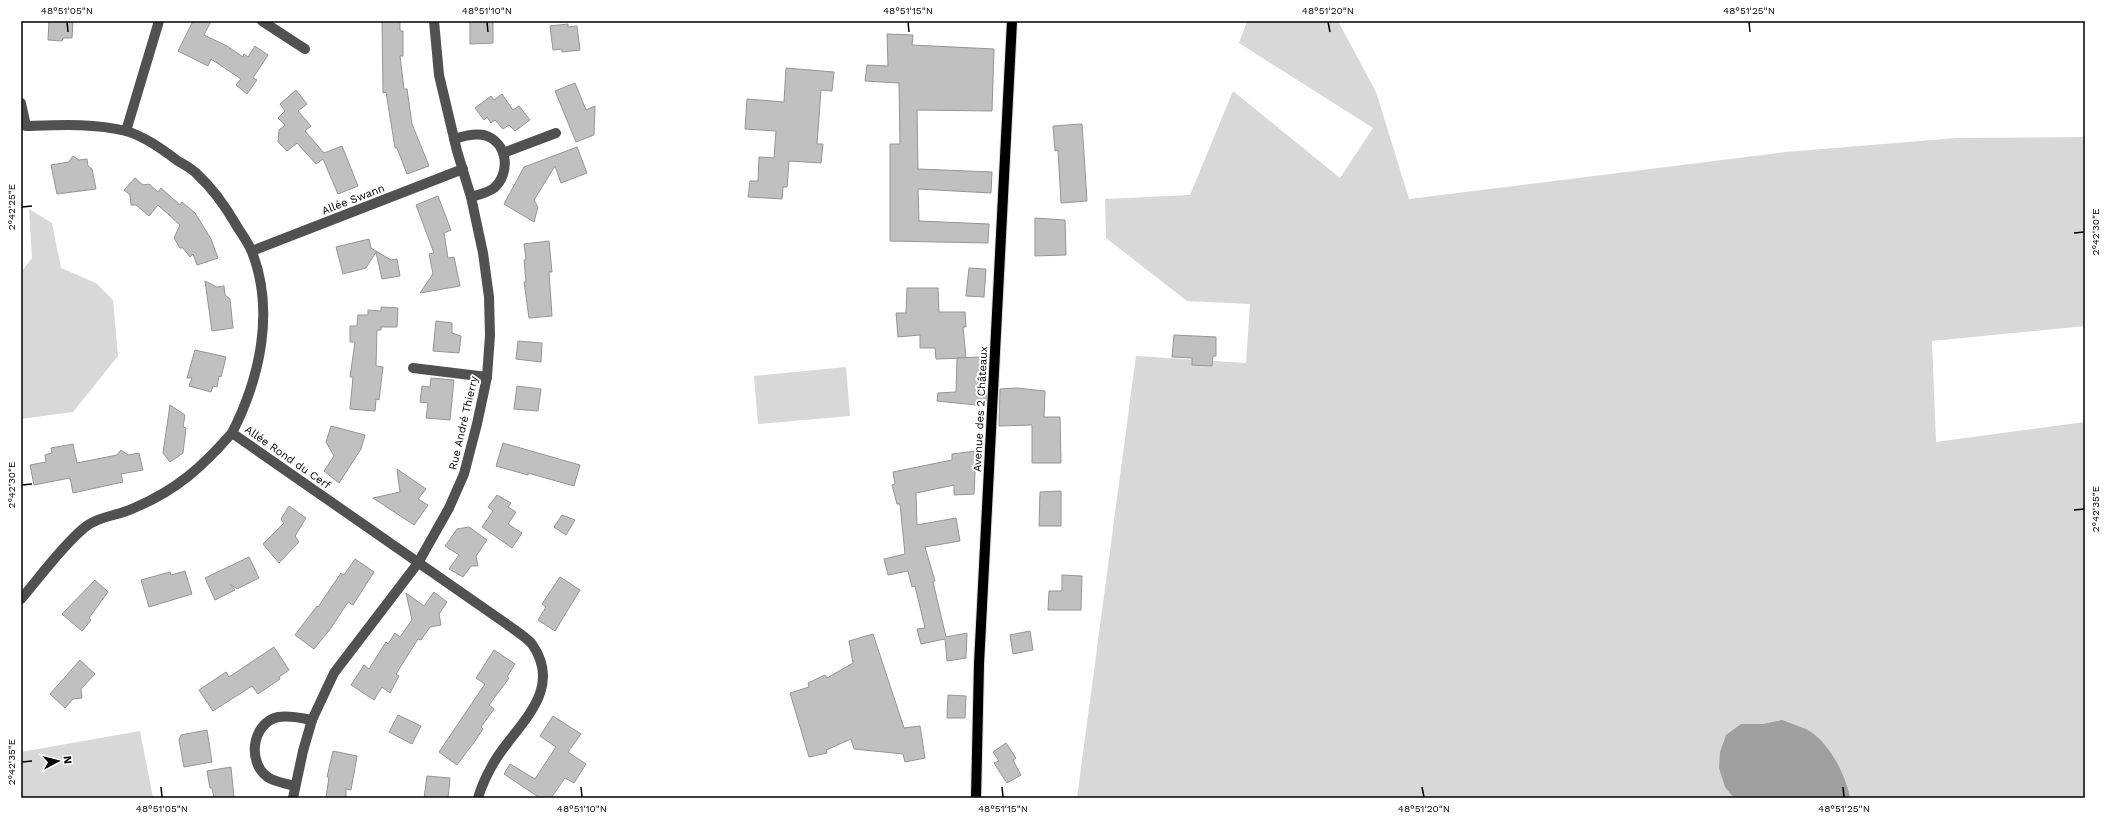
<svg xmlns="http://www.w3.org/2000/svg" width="2106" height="819" viewBox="0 0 2106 819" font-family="'Work Sans',sans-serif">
<rect width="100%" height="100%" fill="#fff"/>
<g fill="#d8d8d8">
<polygon points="1247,21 1338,21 1376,92 1409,199 1786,152 1956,138 2085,137 2085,326 1932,341 1936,442 2085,422 2085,798 1077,798 1136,356 1246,363 1250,304 1187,301 1106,238 1105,199 1190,195 1233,91 1340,178 1373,128 1239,43"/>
<polygon points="29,209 52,223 61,268 96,283 113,300 118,356 73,412 21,419 21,272 32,258"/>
<polygon points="846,367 850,416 758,424 754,376"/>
<polygon points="140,731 153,798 21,798 21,752"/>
</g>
<path fill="#9f9f9f" d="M1782 720C1790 723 1798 726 1806 729 1828 740 1846 775 1850 798H1734L1725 787 1719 768 1720 752 1726 735 1741 724H1763Z"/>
<g fill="#c0c0c0" stroke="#959595">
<polygon points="49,21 73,21 72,38 63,38 62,41 48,40"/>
<polygon points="193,21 211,21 204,35 227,46 243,57 244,54 248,57 255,46 268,55 253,78 257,80 247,94 236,85 241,79 211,59 208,66 178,51"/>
<polygon points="382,21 400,21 400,31 403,31 403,56 400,56 404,89 407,89 412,124 429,166 407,174 397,148 395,148 386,92 383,93"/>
<polygon points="470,21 493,21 493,43 470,44"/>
<polygon points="568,24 568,27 577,26 580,50 562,52 562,49 553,50 550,26"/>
<polygon points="887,34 913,35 912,45 994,49 992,111 917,110 918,169 992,172 991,193 918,189 919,221 989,224 988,243 890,241 890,144 900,144 899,83 865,81 867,65 888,66"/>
<polygon points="786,68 834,72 832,91 821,90 817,144 823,144 821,163 789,161 787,187 783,187 782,199 748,197 750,181 758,181 759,157 774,158 776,131 745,129 747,99 784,102"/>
<polygon points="575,83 586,110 595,106 594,135 576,142 555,91"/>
<polygon points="296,90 307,104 298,111 311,126 305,131 324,153 342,146 358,186 338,194 323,159 316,164 297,143 287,151 278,142 279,130 285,125 278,118 285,111 280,104"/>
<polygon points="502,94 513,110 519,106 530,120 515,131 509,125 503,129 495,120 491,123 487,117 484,120 475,108 491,96 494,100"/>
<polygon points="1082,124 1087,201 1061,203 1058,150 1055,151 1053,126"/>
<polygon points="577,147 587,173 561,183 555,166 534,200 538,207 534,222 504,204 524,167"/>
<polygon points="73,156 79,160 87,159 88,166 92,169 96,189 57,194 51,165 69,162"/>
<polygon points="135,178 143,185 149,184 158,192 161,188 180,205 182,202 195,213 211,239 218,258 197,265 193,254 190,257 183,248 180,248 174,238 180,225 158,205 149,216 136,205 131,205 130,195 124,190"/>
<polygon points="438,196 451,230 444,233 448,258 454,257 460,286 420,293 433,274 429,254 434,253 416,205"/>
<polygon points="1035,218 1065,220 1066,255 1035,256"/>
<polygon points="369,239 371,248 391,260 397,259 400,276 382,279 376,252 366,268 343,274 336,247"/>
<polygon points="549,241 552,272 549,272 552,316 529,318 524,282 526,282 524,260 526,259 524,244"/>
<polygon points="969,268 986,269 984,297 966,296"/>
<polygon points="205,281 217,287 224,286 225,295 230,299 233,328 212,331"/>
<polygon points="907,288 938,288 939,312 965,312 966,327 963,327 966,358 936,359 935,348 920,348 920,335 898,337 896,313 906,313"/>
<polygon points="381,307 398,308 397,327 381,327 381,330 377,330 376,366 383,367 379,400 376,399 375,411 350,409 353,377 350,377 355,342 350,342 350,326 357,326 358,315 368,315 368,310 381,311"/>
<polygon points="436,321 452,323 452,333 461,336 459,353 433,351"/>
<polygon points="1174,335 1216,337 1216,356 1213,356 1212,366 1192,365 1192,358 1172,357"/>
<polygon points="518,341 542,343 541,362 516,359"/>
<polygon points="195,350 226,357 221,377 219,376 217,387 213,386 211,392 189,386 192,378 187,378"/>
<polygon points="980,357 978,390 987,390 986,406 937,401 938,393 956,392 957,358"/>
<polygon points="431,378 454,380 450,420 426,418 428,403 420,402 422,386 430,387"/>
<polygon points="517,386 541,389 538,411 514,409"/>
<polygon points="1017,388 1045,391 1044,417 1060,417 1061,463 1032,463 1032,425 999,426 1000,389"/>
<polygon points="170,405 185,415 183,427 186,428 183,453 170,462 163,453"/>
<polygon points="331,426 365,435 361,449 339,483 324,471 334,456 326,442"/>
<polygon points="503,443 580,465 574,486 528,473 528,475 496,466"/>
<polygon points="73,444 77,463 117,455 121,450 128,455 139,453 143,470 121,474 123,482 73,493 70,478 34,485 30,465 46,462 45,455 52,453 51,448"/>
<polygon points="976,451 974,494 954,495 954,485 916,493 917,525 956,518 960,541 925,547 935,581 933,582 946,637 967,633 966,658 947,661 945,639 921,644 917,629 925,628 915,586 912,587 908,571 888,575 884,559 905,554 900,504 897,504 892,485 895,484 893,472 952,460 952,454"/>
<polygon points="397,469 426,489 418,499 428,505 414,525 373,498 400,492"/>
<polygon points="1061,491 1061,526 1039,526 1040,492"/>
<polygon points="497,495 511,503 508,507 516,512 508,524 522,533 512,548 482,527 493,511 488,507"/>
<polygon points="289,506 306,518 295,536 299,542 279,563 263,544 284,523 281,519"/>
<polygon points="562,515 575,520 566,535 554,527"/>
<polygon points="469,527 487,540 476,556 478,566 471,566 463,577 449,569 459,555 445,546 457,529"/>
<polygon points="249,557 259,578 237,589 230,584 235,590 215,600 205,578"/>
<polygon points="355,559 374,572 353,605 348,602 331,628 314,649 295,635 317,606 318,607 341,573 344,575"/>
<polygon points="185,571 192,594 149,607 141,580 170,572 171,575"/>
<polygon points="1062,575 1082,576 1081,610 1048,610 1049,591 1062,591"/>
<polygon points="560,577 580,590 555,631 538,620 546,607 542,604"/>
<polygon points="95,580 108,592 89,618 91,620 82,631 62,614"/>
<polygon points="434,592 447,602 439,614 441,625 430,627 421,640 418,639 396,674 399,676 390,693 382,687 374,700 351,685 364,665 369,669 386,642 388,644 395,633 400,637 412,620 406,593 424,606"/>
<polygon points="1030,631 1033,650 1013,654 1010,635"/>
<polygon points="873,634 904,728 920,726 925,758 905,762 903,754 854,749 851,739 826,750 827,753 809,757 790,693 809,687 808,683 825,675 827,678 853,663 849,641"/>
<polygon points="274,647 289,670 279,677 280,679 258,694 252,686 213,711 199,690 226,672 229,677"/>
<polygon points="494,650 515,664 507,677 509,678 489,705 494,709 481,727 483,729 475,741 457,765 439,752 485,684 476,678"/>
<polygon points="80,660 95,674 81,689 82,698 73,699 65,708 50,694"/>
<polygon points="948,695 966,696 965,718 947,718"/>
<polygon points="398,715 421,726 412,744 389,732"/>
<polygon points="553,716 581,734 568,752 586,764 574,783 565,778 551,798 540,798 504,774 510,764 535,779 556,747 540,736"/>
<polygon points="207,730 212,762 184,767 179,740 181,735"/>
<polygon points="1006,743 1016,758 1013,760 1021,775 1007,783 994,763 999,761 993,752"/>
<polygon points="333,751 357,756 351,790 346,789 346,798 326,798 329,777 327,777"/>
<polygon points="231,767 234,798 214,798 212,788 210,788 207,771"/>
<polygon points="427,776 450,778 448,798 424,798"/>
</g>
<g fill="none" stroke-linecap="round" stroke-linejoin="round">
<g stroke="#dbdbdb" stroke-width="12">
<polyline id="major" points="976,798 979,664 1012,21"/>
</g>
<g stroke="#515151" stroke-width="10">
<polyline points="262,21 305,49"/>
<path d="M21 103 26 126C59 125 93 123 126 131 144 136 163 150 178 161 185 165 193 169 198 175 212 188 225 206 235 223 240 232 248 242 252 252 275 311 260 378 232 433L508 625C516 631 526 637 532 644 564 690 519 723 496 759 488 772 482 784 478 798"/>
<polyline points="126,131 159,21"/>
<path d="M454 139C463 136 474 133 484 135 508 142 511 173 494 188 487 193 478 195 471 197"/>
<polyline points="503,153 556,133"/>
<polyline points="252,251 463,169"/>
<polyline points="413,368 487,377"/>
<path d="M21 599C39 578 63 545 84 528 98 516 118 516 134 508 177 490 202 467 232 433"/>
<path d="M295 786C287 784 278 782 271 779 246 766 251 723 278 717 290 715 301 718 312 720"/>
<polyline points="293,798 303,751 312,720 334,673 418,563 449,508 464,474 477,424 487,377 490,335 489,297 483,253 471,197 457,151 439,75 434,21"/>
</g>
<use href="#major" stroke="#000" stroke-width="10"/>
</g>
<path fill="none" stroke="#000" stroke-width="1.5" d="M67 22 68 32M487 22 488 32M908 22 909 32M1328 22 1330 32M1749 22 1750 32M22 207 32 206M2074 233 2084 232M22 485 32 484M2074 510 2084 509M22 762 32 761M161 787 162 797M581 787 582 797M1002 787 1003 797M1422 787 1424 797M1843 787 1844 797"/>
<g text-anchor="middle" stroke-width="4" stroke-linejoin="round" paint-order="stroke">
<g font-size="11" fill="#000" stroke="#fff">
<text transform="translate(353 199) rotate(-21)" y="4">Allée Swann</text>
<text transform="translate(980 409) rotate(-87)" y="4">Avenue des 2 Châteaux</text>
<text transform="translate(463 423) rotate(-77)" y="4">Rue André Thierry</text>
<text transform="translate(288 457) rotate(35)" y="4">Allée Rond du Cerf</text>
</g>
</g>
<rect width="2106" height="819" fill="none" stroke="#ffffff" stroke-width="44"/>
<g transform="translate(58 761) rotate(83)" stroke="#ffffff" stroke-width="3" paint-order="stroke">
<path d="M0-3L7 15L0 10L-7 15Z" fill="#000000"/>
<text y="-6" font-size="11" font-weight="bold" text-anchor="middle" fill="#000000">N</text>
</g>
<rect x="22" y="22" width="2062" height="775" fill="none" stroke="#000" stroke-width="1.5"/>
<g font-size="10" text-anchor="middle" fill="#000">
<text x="67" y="14">48°51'05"N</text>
<text x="487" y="14">48°51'10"N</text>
<text x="908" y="14">48°51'15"N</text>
<text x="1328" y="14">48°51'20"N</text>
<text x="1749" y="14">48°51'25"N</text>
<text transform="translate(11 207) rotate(-90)" y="4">2°42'25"E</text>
<text transform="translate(2095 232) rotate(-90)" y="4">2°42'30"E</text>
<text transform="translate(11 485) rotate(-90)" y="4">2°42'30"E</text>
<text transform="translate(2095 509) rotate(-90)" y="4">2°42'35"E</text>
<text transform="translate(11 762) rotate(-90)" y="4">2°42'35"E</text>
<text x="162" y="812">48°51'05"N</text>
<text x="582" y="812">48°51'10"N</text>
<text x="1003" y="812">48°51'15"N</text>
<text x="1424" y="812">48°51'20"N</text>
<text x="1844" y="812">48°51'25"N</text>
</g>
</svg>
